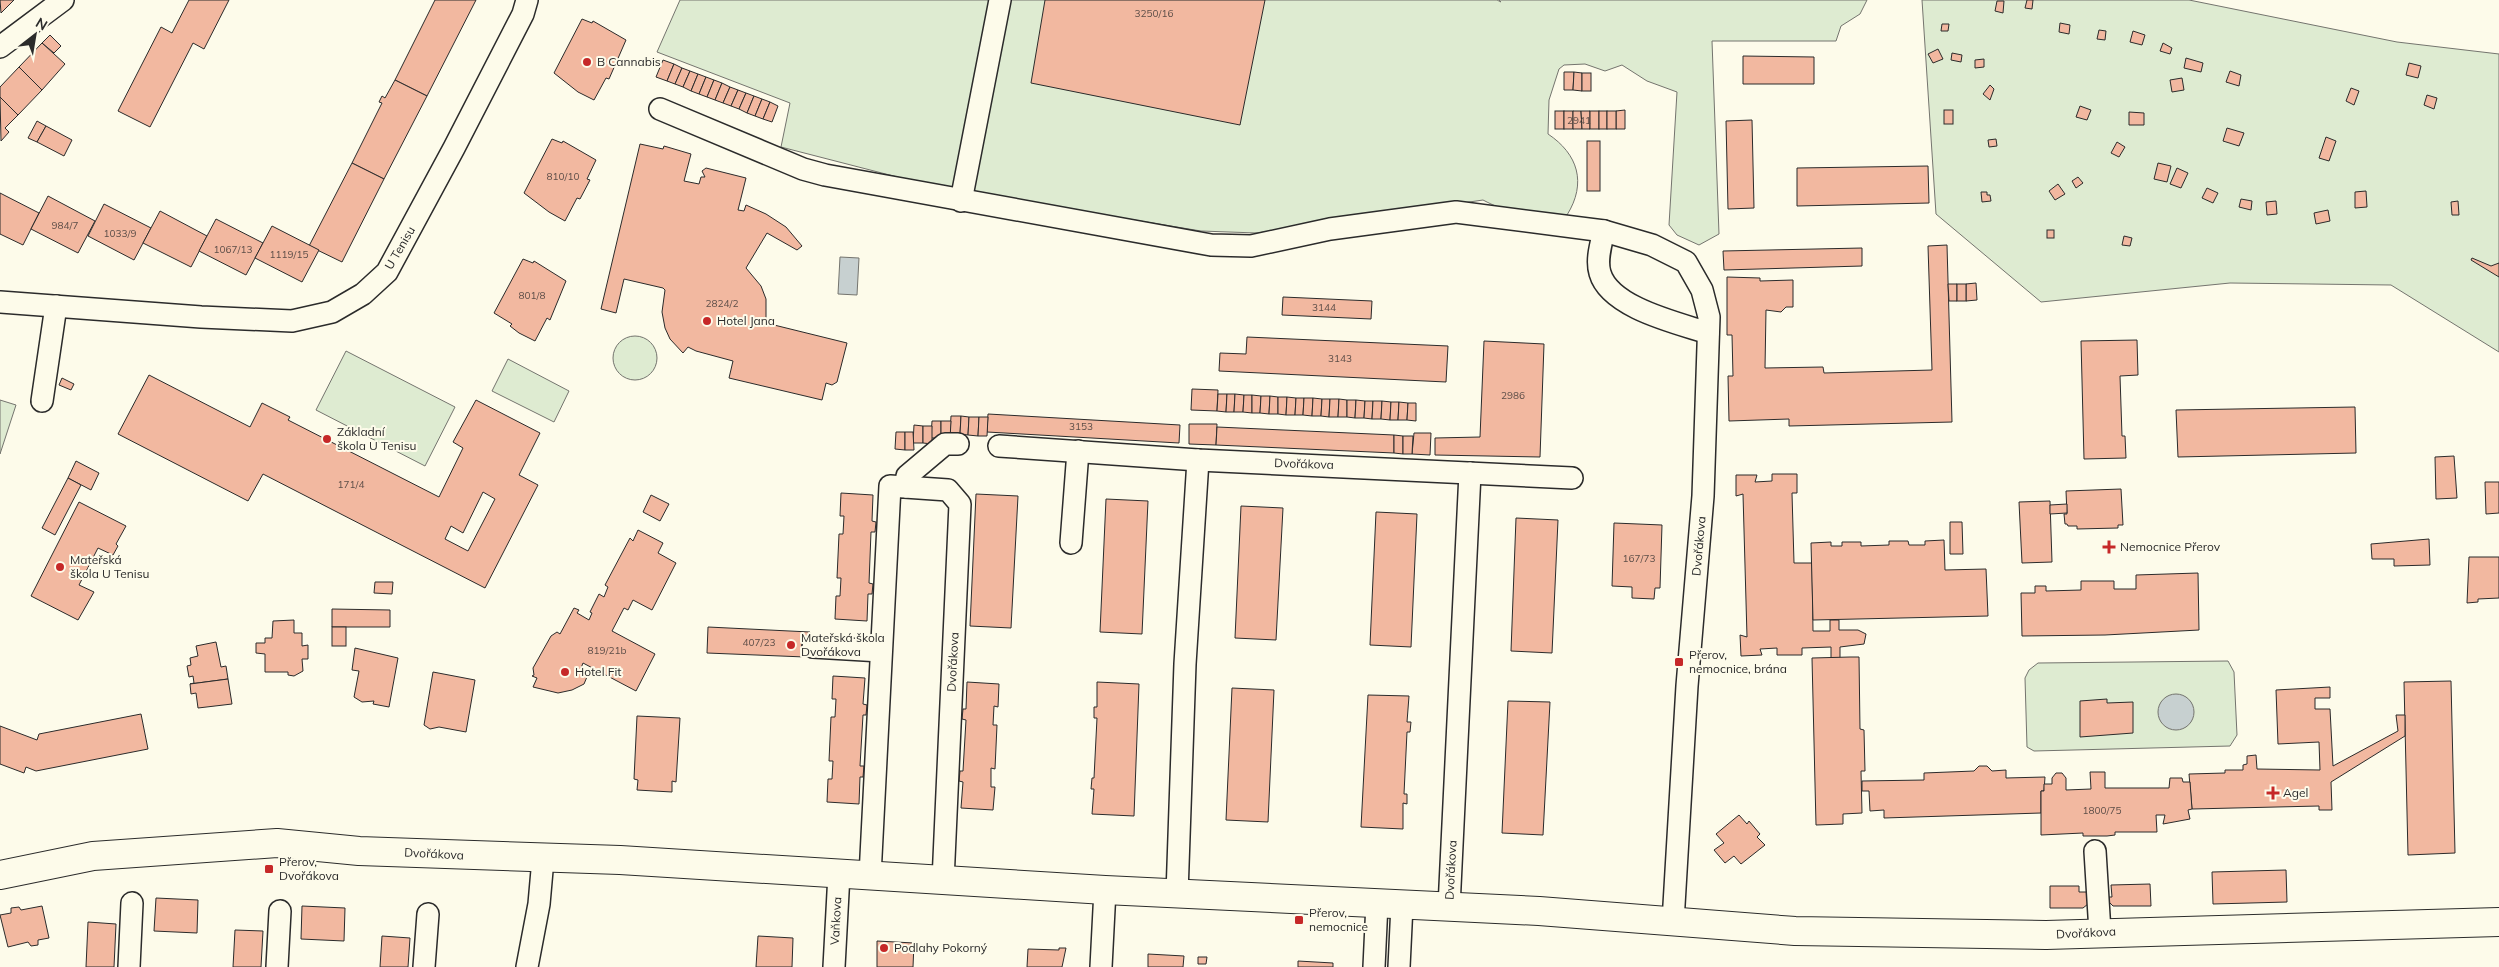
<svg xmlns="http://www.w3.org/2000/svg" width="2499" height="967" viewBox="0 0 2499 967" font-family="Mulish,sans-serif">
<rect width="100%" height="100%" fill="#fdfbea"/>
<g fill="#deebd1" stroke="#74746e">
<path d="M680 0H1497L1501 2 1499 0H1867L1860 14 1841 26 1836 41H1712L1719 234 1699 245 1677 235 1669 225 1677 92 1647 81 1622 65 1605 71 1585 64 1564 65 1559 69 1549 100 1548 134C1578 154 1587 183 1567 215 1538 220 1509 214 1483 200L1257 233 1201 231 940 188 781 147 790 103 657 52Z"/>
<polygon points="1922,0 2189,0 2397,42 2499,54 2499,352 2391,285 2230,283 2041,302 1936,214"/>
<circle cx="635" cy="358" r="22"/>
<polygon points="346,351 455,407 425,466 316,410"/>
<polygon points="508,359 569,391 554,422 492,391"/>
<polygon points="0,400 16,405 0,454"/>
<polygon points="2228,661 2234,672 2237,735 2230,746 2034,751 2027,747 2025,678 2029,670 2038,663"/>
</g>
<g fill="#c7d0d0" stroke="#74746e">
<polygon points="840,257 859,258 857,295 838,294"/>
<circle cx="2176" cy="712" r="18"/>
</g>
<g fill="#f2b8a0" stroke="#2b2b2b" fill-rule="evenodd">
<polygon points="0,0 14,0 1,13"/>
<polygon points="189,0 229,0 204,49 193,43 150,127 118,111 161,27 172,33"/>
<polygon points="435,0 476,0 427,96 395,80"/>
<polygon points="1045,0 1265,0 1240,125 1031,83"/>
<polygon points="2027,0 2033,0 2032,9 2025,8"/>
<polygon points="1997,1 2004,1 2003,13 1995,11"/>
<polygon points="582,19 592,23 593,21 626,40 609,79 606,78 594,100 578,92 554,73"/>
<polygon points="2060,23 2070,25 2069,34 2059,32"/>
<polygon points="1942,24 1949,24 1948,31 1941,31"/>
<polygon points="2099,30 2106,31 2105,40 2097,39"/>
<polygon points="2133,31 2145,35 2142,45 2130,42"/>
<polygon points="50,35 61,46 54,53 42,43"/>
<polygon points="42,43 65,64 42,90 19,67"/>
<polygon points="2163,43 2172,48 2170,54 2160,51"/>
<polygon points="1938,49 1943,59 1933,63 1928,54"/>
<polygon points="1952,53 1962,55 1961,62 1951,60"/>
<polygon points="1743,56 1814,57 1814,84 1743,84"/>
<polygon points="2186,58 2203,63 2201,72 2184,68"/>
<polygon points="1984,59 1984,67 1975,68 1975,60"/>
<polygon points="663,60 674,64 667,81 656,77"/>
<polygon points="2409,63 2421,66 2418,78 2406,75"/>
<polygon points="674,64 682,68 675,84 667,81"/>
<polygon points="19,67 42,90 18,115 0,97 0,87"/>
<polygon points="682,68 690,71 683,87 675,84"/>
<polygon points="690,71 698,74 691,91 683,87"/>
<polygon points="2230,71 2241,75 2239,86 2226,82"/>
<polygon points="1564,72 1574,72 1573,90 1564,90"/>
<polygon points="1574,72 1582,73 1582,91 1573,90"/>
<rect x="1582" y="73" width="9" height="18"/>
<polygon points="698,74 706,77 699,94 691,91"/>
<polygon points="706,77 714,80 707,97 699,94"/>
<polygon points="2182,78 2184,90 2172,92 2170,80"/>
<polygon points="395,80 427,96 384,179 352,163 382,103 379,102 382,96 385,98"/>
<polygon points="714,80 722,83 715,100 707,97"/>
<polygon points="722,83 730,87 723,103 715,100"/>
<polygon points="1990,85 1994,89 1990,100 1983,94"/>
<polygon points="730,87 738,90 731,106 723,103"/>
<polygon points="2351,88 2359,91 2354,105 2346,101"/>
<polygon points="738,90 746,93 739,109 731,106"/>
<polygon points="746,93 754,96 747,113 739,109"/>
<polygon points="2427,95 2437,98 2434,109 2424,105"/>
<polygon points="754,96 762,99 755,116 747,113"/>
<polygon points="0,97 18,115 5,128 9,132 1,141"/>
<polygon points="762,99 770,102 763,119 755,116"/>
<polygon points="770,102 778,106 772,122 763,119"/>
<polygon points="2080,106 2091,110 2087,120 2076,117"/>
<polygon points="1625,110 1625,129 1616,129 1616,111"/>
<rect x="1944" y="110" width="9" height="14"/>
<rect x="1555" y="111" width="9" height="18"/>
<rect x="1564" y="111" width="9" height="18"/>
<polygon points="1573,111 1581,111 1582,129 1573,129"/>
<polygon points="1581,111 1590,111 1590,129 1582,129"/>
<rect x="1590" y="111" width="9" height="18"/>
<rect x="1599" y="111" width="8" height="18"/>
<rect x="1607" y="111" width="9" height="18"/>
<polygon points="2129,112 2144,113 2144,125 2129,125"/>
<polygon points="1752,120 1754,208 1728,209 1726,121"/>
<polygon points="37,121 46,126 37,142 28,138"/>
<polygon points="46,126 72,140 64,156 37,142"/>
<polygon points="2227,128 2244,133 2239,146 2223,141"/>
<polygon points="2326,137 2336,141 2329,161 2319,158"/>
<polygon points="552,139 562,143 563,141 596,160 587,179 590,180 580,199 577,198 565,221 549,212 524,193"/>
<polygon points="1996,139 1997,146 1989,147 1988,140"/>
<rect x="1587" y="141" width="13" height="50"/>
<polygon points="2117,142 2125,147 2119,157 2111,153"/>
<polygon points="640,144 663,149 664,146 691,154 684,181 699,184 701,177 705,177 702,171 706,168 746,178 738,210 744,211 746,205 766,214 786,227 802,246 797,250 767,233 746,268 761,286 766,299 766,323 847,343 837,382 832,385 826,383 822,400 729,378 733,361 696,351 688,347 683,353 670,339 665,328 662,312 665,290 663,288 624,279 616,313 601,309"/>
<polygon points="352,163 384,179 342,262 309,246"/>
<polygon points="2158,163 2171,166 2167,182 2154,179"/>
<polygon points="1928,166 1929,203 1797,206 1797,168"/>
<polygon points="2177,168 2188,173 2181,188 2170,184"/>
<polygon points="2078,177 2083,183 2076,188 2072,181"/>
<polygon points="2058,184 2065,194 2055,200 2049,191"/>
<polygon points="2207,188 2218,193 2213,203 2202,198"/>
<polygon points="2366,191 2367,207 2355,208 2355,192"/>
<polygon points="1981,192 1987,192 1987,195 1990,195 1991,201 1982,202"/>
<polygon points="0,193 39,213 23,245 0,234"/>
<polygon points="48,196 95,221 78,253 31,229"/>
<polygon points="2241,199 2252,201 2251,210 2239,207"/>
<polygon points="2276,201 2277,214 2267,215 2266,202"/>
<polygon points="2458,201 2459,215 2452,215 2451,202"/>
<polygon points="104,204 151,228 134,260 88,236"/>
<polygon points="2328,210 2330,221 2316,224 2314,213"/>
<polygon points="160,211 207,236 191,267 143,243"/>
<polygon points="216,219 263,243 246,275 199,251"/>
<polygon points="272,226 319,250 302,282 255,258"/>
<rect x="2047" y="230" width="7" height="8"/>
<polygon points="2124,236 2132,238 2130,246 2122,245"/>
<polygon points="1947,245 1952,422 1789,426 1789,419 1729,421 1728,376 1733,376 1732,335 1727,335 1727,277 1760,278 1760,281 1793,280 1793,307 1786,307 1781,312 1766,310 1765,368 1823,367 1824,373 1932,370 1928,246"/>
<polygon points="1862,248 1862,266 1724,270 1723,251"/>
<polygon points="2472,258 2491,266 2499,263 2499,277 2471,260"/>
<polygon points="523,259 533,263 534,261 566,281 550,320 547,318 535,341 519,333 510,326 512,324 494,313"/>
<polygon points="1976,283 1977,300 1966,301 1966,284"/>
<polygon points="1948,284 1957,284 1957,301 1949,301"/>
<rect x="1957" y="284" width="9" height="17"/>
<polygon points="1283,297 1372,301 1371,319 1282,315"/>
<polygon points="1247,337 1448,346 1446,382 1219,371 1220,353 1246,354"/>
<polygon points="2137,340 2138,375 2120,376 2122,436 2125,436 2126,458 2084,459 2081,341"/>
<polygon points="1484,341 1544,344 1540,457 1435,455 1435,438 1480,437"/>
<path d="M149 375 250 427 262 403 290 417 288 420 439 497 463 448 453 442 476 400 540 433 519 475 538 485 485 588 263 474 248 501 118 434ZM483 492 495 499 468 551 445 539 451 526 463 533Z"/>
<polygon points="62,378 74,384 71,390 59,385"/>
<polygon points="1192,389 1218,390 1217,411 1191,410"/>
<polygon points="1218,394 1227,394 1226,412 1217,411"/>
<polygon points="1227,394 1235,394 1234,412 1226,412"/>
<polygon points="1235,394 1244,395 1243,412 1234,412"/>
<polygon points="1244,395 1252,395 1252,413 1243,412"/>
<polygon points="1252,395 1261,396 1260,413 1252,413"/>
<polygon points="1261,396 1270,396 1269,414 1260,413"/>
<polygon points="1270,396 1278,397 1278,414 1269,414"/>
<polygon points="1278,397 1287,397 1286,415 1278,414"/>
<polygon points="1287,397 1296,398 1295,415 1286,415"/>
<polygon points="1296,398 1304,398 1303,415 1295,415"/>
<polygon points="1304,398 1313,398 1312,416 1303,415"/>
<polygon points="1313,398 1322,399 1321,416 1312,416"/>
<polygon points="1322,399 1330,399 1329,417 1321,416"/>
<polygon points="1330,399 1339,399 1338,417 1329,417"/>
<polygon points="1339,399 1347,400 1347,417 1338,417"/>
<polygon points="1347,400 1356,400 1355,418 1347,417"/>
<polygon points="1356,400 1365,401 1364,418 1355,418"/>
<polygon points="1365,401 1373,401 1372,419 1364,418"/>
<polygon points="1373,401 1382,401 1381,419 1372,419"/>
<polygon points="1382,401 1391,402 1390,420 1381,419"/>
<polygon points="1391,402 1399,402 1398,420 1390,420"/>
<polygon points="1399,402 1408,403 1407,420 1398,420"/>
<polygon points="1408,403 1416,403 1416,421 1407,420"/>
<polygon points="2355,407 2356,453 2178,457 2176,410"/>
<polygon points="988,414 1180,425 1179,443 987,432"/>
<polygon points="951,416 961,416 960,434 950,434"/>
<polygon points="961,416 969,417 968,435 960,434"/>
<polygon points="969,417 979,417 978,436 968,435"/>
<polygon points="979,417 988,417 987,436 978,436"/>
<polygon points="932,421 941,421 941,438 931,438"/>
<polygon points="941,421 951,421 950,439 941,438"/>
<polygon points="1189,424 1217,424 1216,445 1189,444"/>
<polygon points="914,425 923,426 923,443 913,443"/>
<polygon points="923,426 932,426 932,444 923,443"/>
<polygon points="1217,427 1394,435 1394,453 1216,445"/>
<polygon points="896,432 905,432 905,450 895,449"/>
<polygon points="905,432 913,432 914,450 905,450"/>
<polygon points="1414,433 1431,433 1430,455 1412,454"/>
<polygon points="1394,435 1403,436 1403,454 1394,453"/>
<polygon points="1403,436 1413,436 1412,454 1403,454"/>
<polygon points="2454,456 2457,498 2436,499 2435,457"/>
<polygon points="76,461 99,473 91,490 68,478"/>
<polygon points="1772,474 1797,474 1797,493 1792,493 1794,563 1812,563 1813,631 1830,631 1830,620 1839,620 1839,630 1858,630 1866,634 1864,644 1840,647 1840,658 1831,658 1831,647 1802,648 1802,655 1777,655 1777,648 1760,649 1762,655 1741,656 1740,635 1747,637 1743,494 1736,496 1736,475 1757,475 1755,482 1772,481"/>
<polygon points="68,478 81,485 55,535 42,528"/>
<polygon points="2485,482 2499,482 2499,513 2486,514"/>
<polygon points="2121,489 2123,525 2118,525 2118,528 2077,529 2077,526 2068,526 2067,524 2065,524 2064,514 2067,514 2066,491"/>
<polygon points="841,493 873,495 872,521 876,522 875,532 871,532 869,583 873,584 872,594 868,594 867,621 835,619 836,596 840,596 841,578 837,578 839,534 843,534 844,516 840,516"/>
<polygon points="976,494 1018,496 1011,628 970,626"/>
<polygon points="651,495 669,504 660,521 643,512"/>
<polygon points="1106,499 1148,501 1142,634 1100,632"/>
<polygon points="2050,501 2052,562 2022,563 2019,502"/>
<polygon points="79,502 126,526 116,544 118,546 113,555 98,548 79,585 94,592 78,620 31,596"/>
<polygon points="2067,504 2067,513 2050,514 2050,505"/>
<polygon points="1241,506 1283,508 1276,640 1235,638"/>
<polygon points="1376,512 1417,514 1411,647 1370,645"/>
<polygon points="1516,518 1558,520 1552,653 1511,651"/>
<polygon points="1950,522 1962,522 1963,554 1950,554"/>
<polygon points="1614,523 1662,525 1660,588 1655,588 1654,599 1632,598 1632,587 1612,586"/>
<polygon points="638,530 663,543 658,553 676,563 652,610 633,600 628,610 624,608 612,631 655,654 636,691 583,663 581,668 589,672 584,684 572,690 558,693 533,687 537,678 532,676 534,675 533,668 551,636 557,632 560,634 574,608 579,610 577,613 589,620 592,613 590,612 599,594 604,597 608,587 605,585 630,538 633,541"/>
<polygon points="2429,539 2430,565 2394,566 2394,559 2372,559 2371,544"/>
<polygon points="1944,540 1945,570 1986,569 1988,616 1813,620 1811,543 1831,542 1831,546 1842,546 1842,542 1861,542 1861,546 1889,545 1889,541 1908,541 1909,545 1925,545 1925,541"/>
<polygon points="2469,557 2499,557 2499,598 2478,599 2478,602 2467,603"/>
<polygon points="2198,573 2199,630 2105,635 2022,636 2021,593 2035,593 2035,586 2046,586 2046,591 2081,590 2081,581 2114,581 2114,589 2136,589 2136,575"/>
<polygon points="375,582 393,582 392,594 374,593"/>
<polygon points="332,609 390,610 390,627 332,627"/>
<polygon points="294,620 294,633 302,633 302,646 308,645 308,659 302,659 303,671 294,676 288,675 288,672 265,672 265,654 256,653 256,643 265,643 265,638 272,638 273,621"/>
<rect x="332" y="627" width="14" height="19"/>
<polygon points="708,627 810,632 809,655 805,655 805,657 707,653"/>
<polygon points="216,642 221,667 226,666 228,679 190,684 194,683 193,676 189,677 187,666 191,665 190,658 198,656 196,646"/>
<polygon points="355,648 398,658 389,707 373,704 374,701 362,702 354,697 359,671 352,670"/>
<polygon points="1850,657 1859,657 1860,729 1864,730 1865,771 1861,771 1862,813 1843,814 1843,824 1816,825 1812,658"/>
<polygon points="433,672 475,680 466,732 439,727 430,729 424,725"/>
<polygon points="833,676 865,678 863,704 867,705 866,715 863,715 860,766 864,766 863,777 860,777 859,804 827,802 828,779 832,779 833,761 829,761 831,717 835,717 836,699 832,699"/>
<polygon points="228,679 232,704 198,708 196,693 191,694 190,684"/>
<polygon points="2451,681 2455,853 2408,855 2404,682"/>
<polygon points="967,682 999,684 998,707 994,706 993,725 997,725 995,769 991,768 991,787 995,787 993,810 961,808 963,782 959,781 960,771 963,771 966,720 962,719 963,709 966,709"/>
<polygon points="1097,682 1139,684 1134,816 1092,814 1094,789 1091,789 1092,778 1094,778 1097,718 1094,718 1094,707 1097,707"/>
<polygon points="2330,687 2330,698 2315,698 2315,709 2330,709 2333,766 2398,731 2396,715 2405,715 2405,736 2331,782 2332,810 2319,810 2319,806 2192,809 2189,774 2225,773 2225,770 2243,770 2243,765 2247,764 2247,756 2256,755 2257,769 2320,770 2319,742 2278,744 2276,690"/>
<polygon points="1232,688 1274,690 1268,822 1226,820"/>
<polygon points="1368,695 1409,696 1407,722 1411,722 1410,732 1407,732 1404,794 1407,794 1407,804 1403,803 1403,829 1361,827"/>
<polygon points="2107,699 2107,703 2133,702 2133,733 2080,737 2080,701"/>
<polygon points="1508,701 1550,702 1543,835 1502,833"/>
<polygon points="141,714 148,749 36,771 26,767 24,773 0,764 0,726 37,740 39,734"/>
<polygon points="637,716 680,718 676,782 672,781 672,792 637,790 638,780 634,779"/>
<polygon points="1979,766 1987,766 1992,771 2006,770 2006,778 2045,777 2044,791 2041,791 2041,813 1884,818 1884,810 1870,811 1869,791 1862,791 1862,781 1924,780 1924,773 1974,771"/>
<polygon points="2090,772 2105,772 2105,788 2169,788 2170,778 2182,778 2183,782 2190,782 2192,809 2188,810 2190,819 2163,824 2165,815 2156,815 2157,832 2115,832 2115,835 2107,836 2083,836 2083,833 2041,835 2041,791 2044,791 2044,784 2052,784 2052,778 2056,773 2062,773 2066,778 2066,790 2091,789"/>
<polygon points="1739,815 1747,824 1749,821 1760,834 1757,837 1765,845 1741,864 1734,856 1725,863 1714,850 1724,843 1716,834"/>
<polygon points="2286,870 2287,902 2213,904 2212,872"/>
<polygon points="2150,884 2151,906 2113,906 2109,902 2109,897 2112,897 2111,885"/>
<polygon points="2050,886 2079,886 2079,892 2088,892 2088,904 2083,908 2050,908"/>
<polygon points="156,898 198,900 197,933 154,931"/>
<polygon points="42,906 49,938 38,940 38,945 31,946 28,942 8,947 0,915 11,913 11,908 19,907 21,910"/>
<polygon points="302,906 345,908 344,941 301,939"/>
<polygon points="88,922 116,924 114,967 86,967"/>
<polygon points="235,930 263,931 261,967 233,967"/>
<polygon points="382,936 410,938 408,967 380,967"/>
<polygon points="758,936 793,938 792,967 756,967"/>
<polygon points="877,941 914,943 913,967 877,967"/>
<polygon points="1059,948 1066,948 1062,967 1027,967 1028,949 1059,950"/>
<polygon points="1148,954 1184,956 1183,967 1148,967"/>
<polygon points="1198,957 1207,957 1206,964 1198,964"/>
<polygon points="1298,961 1333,963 1333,967 1298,967"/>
</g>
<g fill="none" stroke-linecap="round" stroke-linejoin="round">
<g stroke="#2b2b2b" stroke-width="24">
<g id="minor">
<polyline points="0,47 63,0"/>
<polyline points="660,109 803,169 825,175 1211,245 1251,246 1330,229 1456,212 1604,231 1652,245 1686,262 1702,290 1709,317 1703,496 1687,686 1673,922"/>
<polyline points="961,201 1000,0"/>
<path d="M1604 231C1601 244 1596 260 1600 273 1610 308 1678 323 1708 333"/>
<polyline points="0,302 201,317 292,321 332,312 363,294 387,272 454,148 523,14 527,0"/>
<polyline points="42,401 56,306"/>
<polyline points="999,446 1198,460 1572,478"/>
<polyline points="906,487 907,476 945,444 958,444"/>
<polyline points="1071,543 1078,451"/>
<polyline points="813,647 881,651"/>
<polyline points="2095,851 2100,932"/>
<polyline points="870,876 890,486 948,490 960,504 943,881"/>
<polyline points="1177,894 1185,664 1198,460"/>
<polyline points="1449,907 1470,473"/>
<polyline points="129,967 132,903"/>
<polyline points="277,967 280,911"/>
<polyline points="424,967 428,914"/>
<polyline points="527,967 539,904 543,859"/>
<polyline points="834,967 839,874"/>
<polyline points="1101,967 1105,890"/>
<polyline points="1374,967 1377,903"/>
<polyline points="1399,967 1402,905"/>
</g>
</g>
<g stroke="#2b2b2b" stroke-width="30">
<polyline id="major" points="0,875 93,856 277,843 359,851 620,860 1105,890 1539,911 1795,931 2046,935 2499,922"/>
</g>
<use href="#minor" stroke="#fdfbea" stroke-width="21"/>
<use href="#major" stroke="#fdfbea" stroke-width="28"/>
</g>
<g fill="#c62828" stroke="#fdfbea" stroke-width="2">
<circle cx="587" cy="62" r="5"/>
<circle cx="707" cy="321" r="5"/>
<circle cx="327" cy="439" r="5"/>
<path d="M2106.5 539.5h5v5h5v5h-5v5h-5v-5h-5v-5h5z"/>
<circle cx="60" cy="567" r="5"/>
<circle cx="791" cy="645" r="5"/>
<rect x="1674" y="657" width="10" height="10" rx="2.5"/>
<circle cx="565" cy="672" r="5"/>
<path d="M2270.5 785.5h5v5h5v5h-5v5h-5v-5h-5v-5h5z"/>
<rect x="264" y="864" width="10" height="10" rx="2.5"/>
<rect x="1294" y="915" width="10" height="10" rx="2.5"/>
<circle cx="884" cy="948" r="5"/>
</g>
<g text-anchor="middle" stroke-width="4" stroke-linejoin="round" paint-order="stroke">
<g font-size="10" fill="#5d4e48">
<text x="1154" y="17">3250/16</text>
<text x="1579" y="124">2941</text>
<text x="563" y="180">810/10</text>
<text x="65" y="229">984/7</text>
<text x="120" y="237">1033/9</text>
<text x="233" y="253">1067/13</text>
<text x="289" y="258">1119/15</text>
<text x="532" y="299">801/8</text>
<text x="722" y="307">2824/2</text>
<text x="1324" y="311">3144</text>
<text x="1340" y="362">3143</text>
<text x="1513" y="399">2986</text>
<text x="1081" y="430">3153</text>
<text x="351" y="488">171/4</text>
<text x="1639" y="562">167/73</text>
<text x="759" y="646">407/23</text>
<text x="607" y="654">819/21b</text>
<text x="2102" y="814">1800/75</text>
</g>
<g font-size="12" fill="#2b2b2b" stroke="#fdfbea" text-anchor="start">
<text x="597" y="66">B Cannabis</text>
<text x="717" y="325">Hotel Jana</text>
<text x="337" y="436">Základní<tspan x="337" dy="14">škola U Tenisu</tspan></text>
<text x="2120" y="551">Nemocnice Přerov</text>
<text x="70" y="564">Mateřská<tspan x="70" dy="14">škola U Tenisu</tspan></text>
<text x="801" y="642">Mateřská škola<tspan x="801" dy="14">Dvořákova</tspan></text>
<text x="1689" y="659">Přerov,<tspan x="1689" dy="14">nemocnice, brána</tspan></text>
<text x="575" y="676">Hotel Fit</text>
<text x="2283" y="797">Agel</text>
<text x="279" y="866">Přerov,<tspan x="279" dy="14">Dvořákova</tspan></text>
<text x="1309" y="917">Přerov,<tspan x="1309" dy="14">nemocnice</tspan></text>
<text x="894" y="952">Podlahy Pokorný</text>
</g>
<g font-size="12" fill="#2b2b2b" stroke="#fdfbea">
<text transform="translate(400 248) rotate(-60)" y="4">U Tenisu</text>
<text transform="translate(1304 464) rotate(2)" y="4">Dvořákova</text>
<text transform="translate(1699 546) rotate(-85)" y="4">Dvořákova</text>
<text transform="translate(953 662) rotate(-87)" y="4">Dvořákova</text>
<text transform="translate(434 854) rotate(3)" y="4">Dvořákova</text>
<text transform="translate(1451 870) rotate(-87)" y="4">Dvořákova</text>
<text transform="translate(836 921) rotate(-87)" y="4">Vaňkova</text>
<text transform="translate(2086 933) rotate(-3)" y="4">Dvořákova</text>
</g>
</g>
<g transform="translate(35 35) rotate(31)" stroke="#fdfbea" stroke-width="4" paint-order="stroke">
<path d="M0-4L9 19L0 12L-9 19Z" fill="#2b2b2b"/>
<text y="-8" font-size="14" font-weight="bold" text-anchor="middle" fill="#2b2b2b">N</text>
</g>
</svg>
